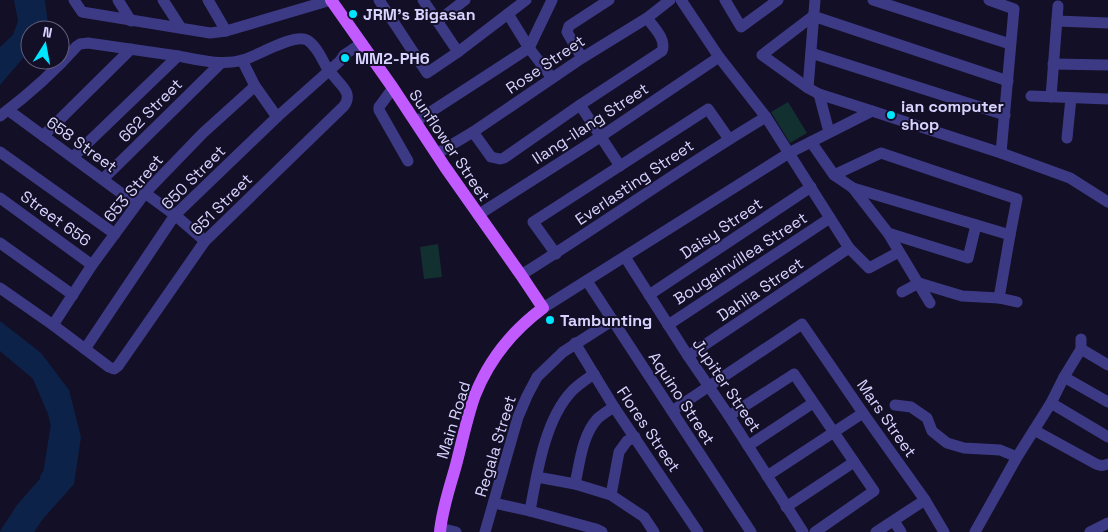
<svg xmlns="http://www.w3.org/2000/svg" width="1108" height="532" viewBox="0 0 1108 532" font-family="'Space Grotesk',sans-serif">
<rect width="100%" height="100%" fill="#130f26"/>
<g fill="#12302f">
<polygon points="788,102 807,133 790,143 771,112"/>
<polygon points="438,244 442,277 424,279 420,247"/>
</g>
<g fill="#0c2248">
<polygon points="14,0 44,0 45,1 48,24 45,30 30,30 30,50 0,85 0,47 13,35 18,21"/>
<polygon points="0,321 41,353 69,390 81,437 74,484 42,520 34,532 0,532 0,531 17,505 45,473 57,452 48,414 33,379 0,351"/>
</g>
<g fill="none" stroke-linecap="round" stroke-linejoin="round">
<polyline stroke="#0c2248" stroke-width="14" points="47,478 50,474 58,424"/>
<g stroke="#3d3a85" stroke-width="11">
<polyline points="74,0 82,12 210,33 226,31 331,0"/>
<polyline points="118,0 131,21"/>
<polyline points="163,0 181,28"/>
<polyline points="208,0 226,31"/>
<polyline points="379,0 427,73 458,52 423,0"/>
<polyline points="681,0 719,57 766,117 849,248 869,268 899,252"/>
<polyline points="725,0 741,27 778,0"/>
<polyline points="873,0 1010,44"/>
<polyline points="989,0 1014,9 1001,153"/>
<polyline points="508,14 529,48 552,78"/>
<polyline points="438,21 465,0"/>
<polyline points="1057,21 1108,23"/>
<polyline points="458,52 526,0"/>
<polyline points="811,53 1005,115"/>
<polyline points="582,58 567,32 569,26 609,0"/>
<polyline points="242,60 255,86 277,117"/>
<polyline points="1053,64 1108,65"/>
<polyline points="393,88 379,107 379,110 408,161"/>
<polyline points="808,88 815,0"/>
<polyline points="819,94 829,132"/>
<polyline points="1031,96 1108,99"/>
<polyline points="1051,97 1058,6"/>
<polyline points="580,105 620,166"/>
<polyline points="8,110 136,204"/>
<polyline points="872,111 819,94 808,88 762,55 813,16 1008,81"/>
<path d="M0 116C28 95 54 72 77 46L80 44 88 43 178 56"/>
<polyline points="415,122 529,48 552,0"/>
<path d="M473 132 491 157 500 159 504 158 580 105 662 51C667 39 653 27 647 18"/>
<polyline points="43,136 131,49"/>
<polyline points="1067,138 1071,98"/>
<polyline points="811,142 834,175 853,188 1010,235"/>
<polyline points="0,152 115,234"/>
<polyline points="436,154 473,132 582,58 647,18 670,0"/>
<polyline points="834,175 881,153 1017,199 1010,235 999,298"/>
<polyline points="103,179 221,63"/>
<polyline points="853,188 888,233 930,303"/>
<polyline points="145,193 175,215 205,241"/>
<polyline points="0,198 92,265"/>
<polyline points="478,215 600,137 719,57"/>
<polyline points="888,233 968,258 976,225"/>
<polyline points="0,243 73,295"/>
<polyline points="556,254 533,222 708,109 729,139"/>
<polyline points="625,257 688,356 729,416 803,532"/>
<path d="M521 275C603 224 682 167 766 117"/>
<polyline points="587,281 751,532"/>
<path d="M0 288 53 325 109 367 114 369 118 366 205 241 344 106C352 95 344 88 337 80 334 76 330 72 327 68 322 59 316 45 307 40 294 33 257 56 243 60 222 66 199 60 178 56L73 157"/>
<polyline points="902,292 919,283 962,296 999,298 1017,302"/>
<polyline points="649,295 811,187"/>
<polyline points="543,308 789,153 872,111 1001,153 1070,178 1108,202"/>
<polyline points="53,325 92,265 145,193 203,133 255,86"/>
<polyline points="668,325 830,218"/>
<polyline points="575,343 614,407 698,532"/>
<polyline points="85,349 175,215 277,117 340,61 344,55 362,43"/>
<polyline points="1081,349 1108,365"/>
<polyline points="688,356 849,248"/>
<polyline points="1064,377 1108,402"/>
<polyline points="1051,403 1108,437"/>
<polyline points="895,405 911,407 927,418 932,431 947,443 964,448 1000,450 1017,457"/>
<polyline points="672,411 802,324 863,413 925,500 944,532"/>
<polyline points="729,416 794,374 874,491 815,532"/>
<path d="M1034 430 1096 464C1101 466 1103 466 1108 464"/>
<polyline points="748,446 813,403"/>
<polyline points="767,476 863,413"/>
<polyline points="537,477 575,484 611,495 644,517 654,532"/>
<path d="M575 484C580 462 582 435 598 418 603 414 609 410 614 407"/>
<polyline points="611,495 619,452 627,441 635,437"/>
<polyline points="494,503 530,511 596,529 602,532"/>
<polyline points="786,507 854,462"/>
<path d="M530 511C537 473 545 419 572 391 579 384 587 379 594 374"/>
<polyline points="894,521 901,532"/>
<polyline points="440,528 456,532"/>
<polyline points="485,532 518,417 527,396 537,377 563,352 613,320"/>
<polyline points="876,532 925,500"/>
<polyline points="975,532 1017,457 1051,403 1064,377 1081,349 1081,339"/>
<polyline points="1090,532 1108,523"/>
</g>
<path stroke="#c25bff" stroke-width="12" d="M331 0 393 88 445 167 521 275 543 308C512 331 489 360 475 395 467 417 462 442 456 465 450 487 442 509 440 532"/>
</g>
<g fill="#00e5ff" stroke="#130f26" stroke-width="2">
<circle cx="353" cy="14" r="5"/>
<circle cx="345" cy="58" r="5"/>
<circle cx="891" cy="115" r="5"/>
<circle cx="550" cy="320" r="5"/>
</g>
<g text-anchor="middle" stroke-width="4" stroke-linejoin="round" paint-order="stroke">
<g font-size="16" font-weight="bold" fill="#d9d4ff" stroke="#130f26" text-anchor="start">
<text x="363" y="20">JRM's Bigasan</text>
<text x="355" y="64">MM2-PH6</text>
<text x="901" y="112">ian computer<tspan x="901" dy="18">shop</tspan></text>
<text x="560" y="326">Tambunting</text>
</g>
<g font-size="16" fill="#d9d4ff" stroke="#130f26">
<text transform="translate(545 64) rotate(-34)" y="6">Rose Street</text>
<text transform="translate(150 110) rotate(-45)" y="6">662 Street</text>
<text transform="translate(590 123) rotate(-33)" y="6">Ilang-ilang Street</text>
<text transform="translate(82 144) rotate(36)" y="6">658 Street</text>
<text transform="translate(450 145) rotate(56)" y="6">Sunflower Street</text>
<text transform="translate(193 177) rotate(-45)" y="6">650 Street</text>
<text transform="translate(634 182) rotate(-34)" y="6">Everlasting Street</text>
<text transform="translate(133 188) rotate(-50)" y="6">653 Street</text>
<text transform="translate(221 204) rotate(-45)" y="6">651 Street</text>
<text transform="translate(56 218) rotate(36)" y="6">Street 656</text>
<text transform="translate(721 228) rotate(-34)" y="6">Daisy Street</text>
<text transform="translate(740 258) rotate(-33)" y="6">Bougainvillea Street</text>
<text transform="translate(760 289) rotate(-34)" y="6">Dahlia Street</text>
<text transform="translate(727 385) rotate(56)" y="6">Jupiter Street</text>
<text transform="translate(682 398) rotate(57)" y="6">Aquino Street</text>
<text transform="translate(887 418) rotate(55)" y="6">Mars Street</text>
<text transform="translate(453 420) rotate(-73)" y="6">Main Road</text>
<text transform="translate(649 429) rotate(56)" y="6">Flores Street</text>
<text transform="translate(495 446) rotate(-73)" y="6">Regala Street</text>
</g>
</g>
<g transform="translate(45 45) rotate(11)"><circle r="24" fill="#130f26" stroke="#625e7d"/>
<path d="M0-4L9 19L0 12L-9 19Z" fill="#00e5ff"/>
<text y="-8" font-size="14" font-weight="bold" text-anchor="middle" fill="#d9d4ff">N</text>
</g>
</svg>
